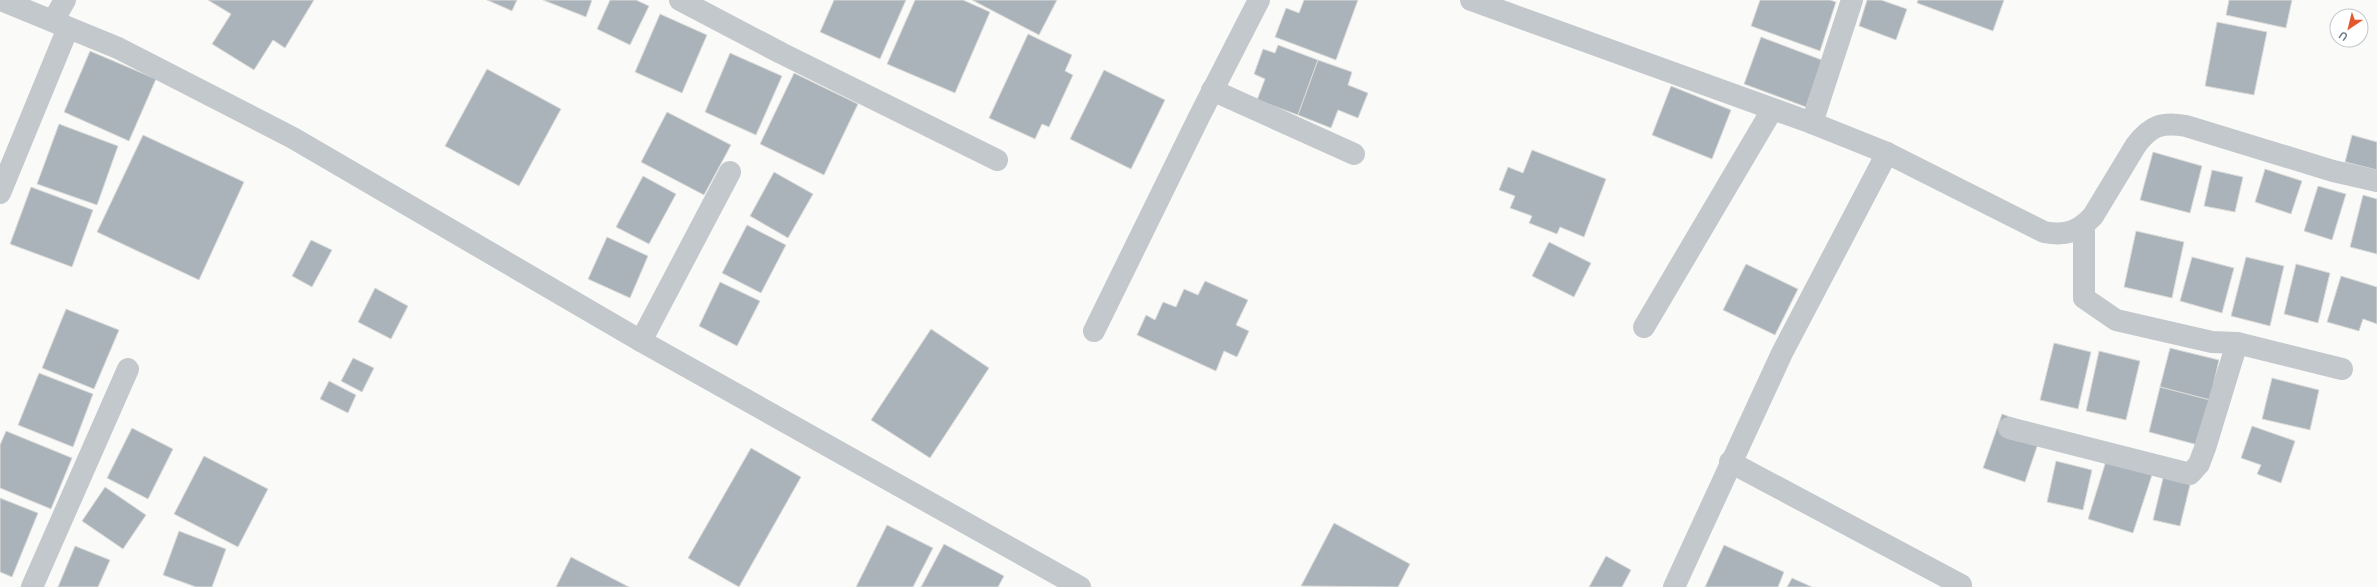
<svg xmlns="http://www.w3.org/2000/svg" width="2377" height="587" viewBox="0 0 2377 587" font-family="Cabin,sans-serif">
<rect width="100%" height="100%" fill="#fafaf8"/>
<g fill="#aab3b9" stroke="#dcdcda">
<polygon points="208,0 314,0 285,48 273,40 254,70 212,44 231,14"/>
<polygon points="487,0 517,0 512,11"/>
<polygon points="543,0 592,0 586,17"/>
<polygon points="610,0 636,0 649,6 630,45 597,29"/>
<polygon points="834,0 906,0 880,59 820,32"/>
<polygon points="915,0 963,0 990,12 955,93 887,64"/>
<polygon points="972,0 1057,0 1039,35"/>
<polygon points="1304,0 1358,0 1336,60 1275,37 1286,8 1299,13"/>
<polygon points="1760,0 1830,0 1836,2 1820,51 1751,26"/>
<polygon points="1867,0 1881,0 1907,9 1896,40 1859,26"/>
<polygon points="1918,0 2004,0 1993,31 1917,3"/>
<polygon points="2229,0 2292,0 2286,28 2226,15"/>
<polygon points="660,14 707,35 682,93 635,72"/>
<polygon points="2217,22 2267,32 2254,95 2205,86"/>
<polygon points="1028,34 1072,55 1065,71 1073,75 1049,127 1042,124 1035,139 989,118"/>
<polygon points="1761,37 1822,60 1806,107 1744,84"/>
<polygon points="1278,45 1318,60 1298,115 1257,100 1265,79 1254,74 1263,49 1275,53"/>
<polygon points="90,51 156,79 129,141 64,112"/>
<polygon points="730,53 782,76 756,135 705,112"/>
<polygon points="1318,60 1352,72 1348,85 1368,93 1358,118 1338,110 1331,128 1298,115"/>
<polygon points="487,69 561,109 519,186 445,146"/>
<polygon points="1104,70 1165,100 1131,169 1070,139"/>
<polygon points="794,73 858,104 824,175 760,144"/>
<polygon points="1671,86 1731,110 1712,159 1652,135"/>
<polygon points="667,112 731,145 704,195 641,162"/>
<polygon points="59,124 118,146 97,205 37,184"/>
<polygon points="143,135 244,182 199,280 97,232"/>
<polygon points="2352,135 2377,142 2377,170 2345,162"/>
<polygon points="1532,150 1606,179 1584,237 1560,227 1557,234 1529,223 1532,216 1510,208 1515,196 1499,190 1508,167 1523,173"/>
<polygon points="2153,152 2202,166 2190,213 2140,200"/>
<polygon points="2265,169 2302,181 2291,214 2255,202"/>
<polygon points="2212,170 2243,177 2235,212 2204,206"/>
<polygon points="774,172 813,194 788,238 750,216"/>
<polygon points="643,176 676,194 649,244 616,227"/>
<polygon points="2318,186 2346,194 2332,240 2304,231"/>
<polygon points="31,187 93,210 72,267 10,244"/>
<polygon points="2363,195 2377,199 2377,254 2350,247"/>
<polygon points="747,225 786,245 761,293 722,273"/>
<polygon points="2136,231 2184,242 2172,298 2124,287"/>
<polygon points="607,237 648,256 630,298 588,279"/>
<polygon points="311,240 332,250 312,287 292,276"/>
<polygon points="1549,242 1591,263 1574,297 1532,276"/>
<polygon points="2192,257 2234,268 2222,313 2180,301"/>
<polygon points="2246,257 2284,266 2270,326 2231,316"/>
<polygon points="1746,264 1798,289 1775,335 1723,310"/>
<polygon points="2296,264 2330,273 2318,323 2284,314"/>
<polygon points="2341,276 2377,287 2377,324 2363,319 2359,331 2327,322"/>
<polygon points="1205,281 1248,300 1236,325 1249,331 1237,357 1224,351 1216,371 1137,335 1146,315 1155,320 1163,302 1176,307 1184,289 1198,295"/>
<polygon points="720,282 760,301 737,346 699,326"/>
<polygon points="375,288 408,306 391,339 358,322"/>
<polygon points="66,309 119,330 94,389 42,368"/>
<polygon points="931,329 989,368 930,458 871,420"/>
<polygon points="2054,343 2091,352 2078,409 2040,400"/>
<polygon points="2170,348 2219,360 2210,400 2160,387"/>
<polygon points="2099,351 2140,361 2126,420 2086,411"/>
<polygon points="353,358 374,368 362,392 341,381"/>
<polygon points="39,373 93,394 73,447 18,425"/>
<polygon points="2272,378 2319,390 2310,430 2262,419"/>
<polygon points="329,381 356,395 348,413 320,399"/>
<polygon points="2160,387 2210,400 2198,445 2149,432"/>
<polygon points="2002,414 2043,429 2025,482 1983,468"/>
<polygon points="2252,426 2295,441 2281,483 2257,474 2261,465 2241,458"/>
<polygon points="132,428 173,449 148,499 107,478"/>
<polygon points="6,431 72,458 51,509 0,488 0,445"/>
<polygon points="751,448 801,477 739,587 688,558"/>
<polygon points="204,456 268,489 238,547 174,514"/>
<polygon points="2056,461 2092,470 2083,510 2047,502"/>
<polygon points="2106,461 2152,475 2133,533 2088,519"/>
<polygon points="2164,474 2191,481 2180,526 2153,520"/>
<polygon points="105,487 146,515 123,549 82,521"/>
<polygon points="0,498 38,513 12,577 0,572"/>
<polygon points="1334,523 1410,564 1398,587 1301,586"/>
<polygon points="887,525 933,548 913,587 856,587"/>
<polygon points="179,531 226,549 212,587 196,587 163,575"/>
<polygon points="944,544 1004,576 998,587 921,587"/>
<polygon points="1724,545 1784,572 1778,587 1705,587"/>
<polygon points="75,546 110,560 98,587 58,587"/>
<polygon points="1606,556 1631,570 1622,587 1589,587"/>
<polygon points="571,557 629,587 556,587"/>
<polygon points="1792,578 1812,587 1787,587"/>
</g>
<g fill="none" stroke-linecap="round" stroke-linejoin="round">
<g stroke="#c3c8cc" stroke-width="22">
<polyline points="1,0 118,48 293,138 641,341 1080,587"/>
<polyline points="680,0 781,53 997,160"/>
<path d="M1471 0 1812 123 1887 153 2044 232C2066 236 2078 232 2093 216L2136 145C2151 125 2162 122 2186 126L2333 171 2377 181"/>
<polyline points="53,21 65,0"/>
<polyline points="1212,90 1354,154"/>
<polyline points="1812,123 1852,0"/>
<polyline points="0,193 68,28"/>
<polyline points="1644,327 1772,110"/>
<polyline points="1094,331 1199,117 1259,0"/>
<polyline points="641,341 730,172"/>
<polyline points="2237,343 2342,369"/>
<polyline points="2009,428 2190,474 2199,464 2205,448 2237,343 2212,342 2116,320 2084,298 2084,225"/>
<polyline points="1730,462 1961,585"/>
<polyline points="32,587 128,369"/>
<polyline points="1674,587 1782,353 1887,153"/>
</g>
</g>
<g transform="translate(2349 28) rotate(215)"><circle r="19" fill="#ffffff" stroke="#c1c8cd"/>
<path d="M0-3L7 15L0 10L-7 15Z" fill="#e4572e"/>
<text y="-6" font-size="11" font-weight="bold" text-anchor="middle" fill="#657683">U</text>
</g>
</svg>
